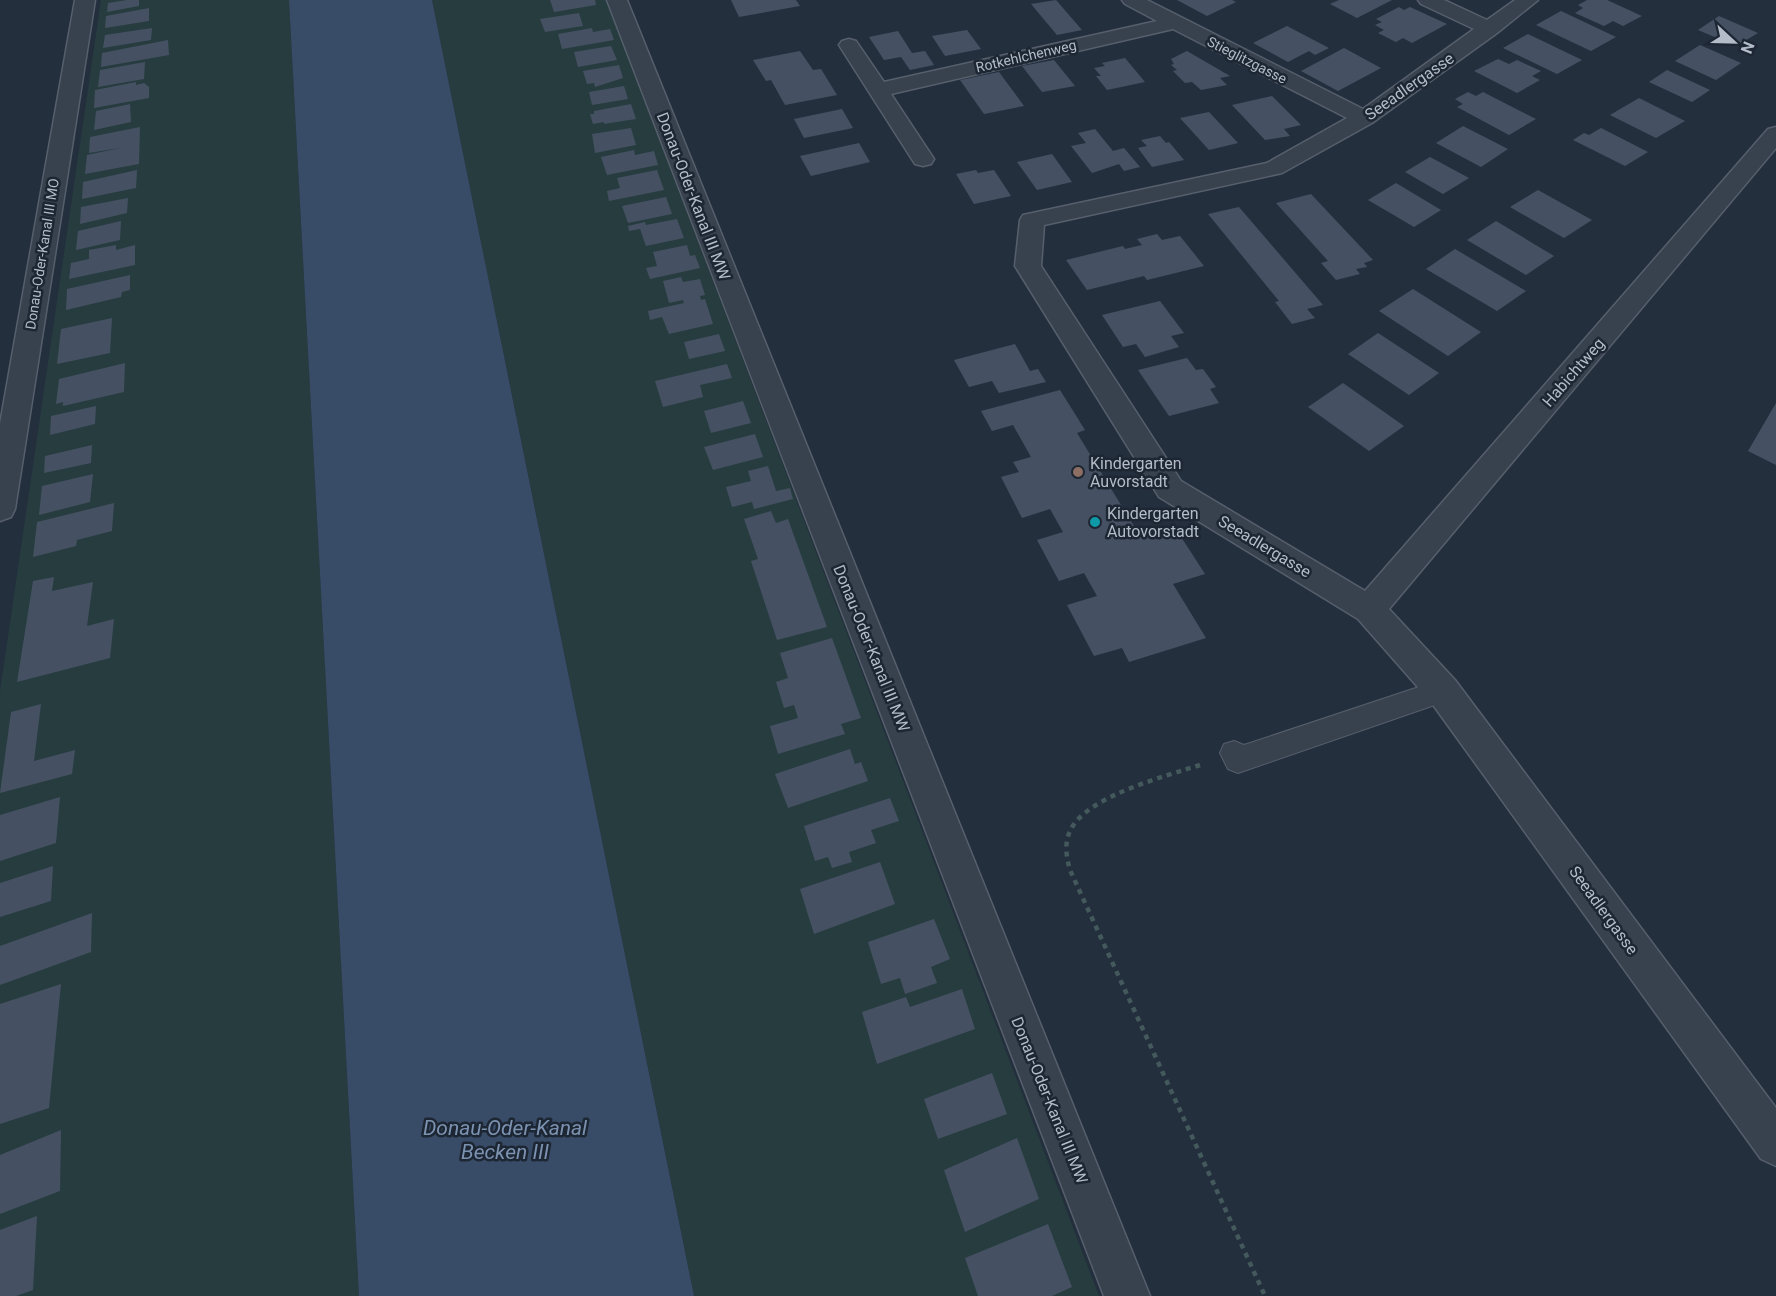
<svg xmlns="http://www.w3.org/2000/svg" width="1776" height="1296" viewBox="0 0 1776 1296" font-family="Roboto,sans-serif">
<rect width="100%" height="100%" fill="#242f3e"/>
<g fill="#263c3f">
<polygon points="101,0 289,0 359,1296 0,1296 0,691"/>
<polygon points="432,0 606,0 1099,1296 694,1296"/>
</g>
<polygon fill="#394c67" points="289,0 432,0 694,1296 359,1296"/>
<g fill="#455162">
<polygon points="127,0 139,0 139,6 107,12 108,3"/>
<polygon points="550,0 595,0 596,5 554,12"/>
<polygon points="731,0 796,0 800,6 739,17"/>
<polygon points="1056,0 1082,30 1057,35 1031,4"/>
<polygon points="1177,0 1232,0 1236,2 1207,16"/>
<polygon points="1339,0 1392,0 1357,18 1330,4"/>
<polygon points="1587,0 1607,0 1642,16 1623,26 1613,21 1604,26 1575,13 1583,8 1578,5"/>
<polygon points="1399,7 1404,10 1410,7 1447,24 1412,43 1403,38 1396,42 1378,33 1384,30 1375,25 1382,22 1376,19"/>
<polygon points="149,8 149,21 105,28 106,16"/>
<polygon points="1561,11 1616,37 1591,51 1536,25"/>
<polygon points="579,13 583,26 545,32 540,19"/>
<polygon points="1719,16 1758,33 1736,46 1698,30"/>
<polygon points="1287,26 1329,48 1315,55 1309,51 1288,62 1253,43"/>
<polygon points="152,28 151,40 103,48 105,35"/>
<polygon points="592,28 593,32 610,29 614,40 562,49 558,34"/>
<polygon points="967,30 981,49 945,56 932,36"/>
<polygon points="898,31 912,53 925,51 934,65 910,70 901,57 884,60 869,37"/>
<polygon points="1528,34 1582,60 1557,74 1503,48"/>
<polygon points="168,40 169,55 101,67 102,53"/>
<polygon points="1700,45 1741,63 1716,80 1675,61"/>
<polygon points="611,46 617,60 578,67 574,52"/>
<polygon points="1344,48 1381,68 1338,91 1301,71"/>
<polygon points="800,51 813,70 821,69 837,95 785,105 771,80 766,81 753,60"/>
<polygon points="1187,51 1230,76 1220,78 1227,85 1201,90 1192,82 1185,83 1173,71 1177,70 1171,65 1174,64 1171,59"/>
<polygon points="1125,58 1145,82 1107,90 1096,76 1101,76 1094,68 1105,66 1102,63"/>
<polygon points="1498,59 1509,64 1517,60 1541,71 1532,76 1540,80 1517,93 1474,71"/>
<polygon points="1054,60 1075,86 1042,92 1022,66"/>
<polygon points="145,62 144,79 98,87 100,70"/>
<polygon points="619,65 623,78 595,87 594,83 587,84 583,71"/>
<polygon points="1667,70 1710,90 1692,102 1649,82"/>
<polygon points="999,72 1024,106 984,114 960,80"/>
<polygon points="136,82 136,85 144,83 149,87 149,98 94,108 95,90"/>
<polygon points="624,86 628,99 592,105 589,92"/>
<polygon points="1468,92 1476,96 1483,92 1536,119 1509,135 1457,107 1463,104 1455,99"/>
<polygon points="1272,96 1301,125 1284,129 1290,136 1265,140 1232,105"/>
<polygon points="1639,98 1685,121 1656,138 1610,115"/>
<polygon points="130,104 131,122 94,130 96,111"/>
<polygon points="631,104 636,119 604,124 604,122 593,124 590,114 594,114 594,111"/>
<polygon points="842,109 853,128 804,138 794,119"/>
<polygon points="1209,112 1238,143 1209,150 1180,118"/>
<polygon points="1463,126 1508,149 1481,167 1436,143"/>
<polygon points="140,127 139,164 85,174 87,155 120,148 89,153 90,137"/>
<polygon points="631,128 636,145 595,153 592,134"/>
<polygon points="1601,128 1648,152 1625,166 1573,140 1584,133 1589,135"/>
<polygon points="1095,129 1113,151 1124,148 1140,167 1124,171 1119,164 1092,173 1071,146 1086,143 1078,133"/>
<polygon points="1160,136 1166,143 1169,142 1184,160 1152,167 1138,148 1147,146 1141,140"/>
<polygon points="859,143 870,162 811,176 800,156"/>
<polygon points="634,150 635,155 654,151 658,165 607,175 601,157"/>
<polygon points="1052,154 1072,182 1037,190 1017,162"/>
<polygon points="1430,157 1469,178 1443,194 1405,172"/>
<polygon points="137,170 136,188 82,199 83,182"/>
<polygon points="657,170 664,190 609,201 607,191 620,188 617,178"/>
<polygon points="976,170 978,173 994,170 1011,196 974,204 956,174"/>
<polygon points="1396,183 1441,210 1414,227 1368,200"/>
<polygon points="1538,190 1592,220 1564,238 1510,207"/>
<polygon points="1311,194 1373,260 1364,263 1367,267 1356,269 1360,274 1336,280 1321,263 1328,261 1276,203"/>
<polygon points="666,197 672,214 628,223 622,206"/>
<polygon points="128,198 127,213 80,224 81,207"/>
<polygon points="1239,207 1323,305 1307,309 1315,318 1292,324 1275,302 1279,301 1208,214"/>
<polygon points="677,219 684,238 646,246 640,229 629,231 628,226 645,222 646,225"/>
<polygon points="121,221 120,240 76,250 78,231"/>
<polygon points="1496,221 1554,256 1526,275 1467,240"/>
<polygon points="1157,234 1162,240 1180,236 1204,266 1147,280 1144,276 1087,290 1066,260 1123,246 1125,249 1142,245 1137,239"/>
<polygon points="116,245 116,250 135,245 135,265 69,279 71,263 89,259 89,250"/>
<polygon points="687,245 690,256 695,255 700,268 650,279 646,268 657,266 653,252"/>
<polygon points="1455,249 1526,291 1497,311 1426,269"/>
<polygon points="130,275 130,290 122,292 121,297 66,310 67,289"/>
<polygon points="681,277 683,282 700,279 705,295 700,296 701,300 705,299 713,324 669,334 662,317 650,320 648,311 684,303 683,300 669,303 663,281"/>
<polygon points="1413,289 1481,332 1448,356 1379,311"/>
<polygon points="1160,301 1184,333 1171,336 1179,347 1145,357 1136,344 1123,347 1102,315"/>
<polygon points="112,318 110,353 57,364 61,329"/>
<polygon points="1378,333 1439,373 1409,395 1348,354"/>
<polygon points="719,334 725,351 689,359 684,342"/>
<polygon points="1015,344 1030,371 1038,369 1046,382 999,393 992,381 969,387 954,360"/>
<polygon points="1187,358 1196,370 1203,369 1216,387 1210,389 1219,403 1169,416 1138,370"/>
<polygon points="125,363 124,392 63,406 63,402 56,404 59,379"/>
<polygon points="727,364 732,378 700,385 703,397 663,407 655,381"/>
<polygon points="1343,383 1404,426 1369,451 1308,407"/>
<polygon points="1060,390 1085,430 1077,433 1140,536 1174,526 1205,574 1173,584 1206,638 1129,662 1122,648 1094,656 1067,605 1097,596 1084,573 1059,581 1037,540 1063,532 1050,509 1022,518 1001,477 1019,472 1013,462 1031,457 1013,425 992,431 981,411"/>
<polygon points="743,401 751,423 711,433 704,411"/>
<polygon points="1776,403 1776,465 1748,451"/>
<polygon points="96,406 95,424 50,435 51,416"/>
<polygon points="755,434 763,457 713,470 704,447"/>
<polygon points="92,445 91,463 44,473 45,456"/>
<polygon points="768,466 776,491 790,488 793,499 754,509 752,502 732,507 726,487 751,481 748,471"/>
<polygon points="93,474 90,502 39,515 42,486"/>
<polygon points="114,503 112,531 77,540 76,546 33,557 37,522"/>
<polygon points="771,511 776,523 788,519 827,627 777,640 751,561 758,559 744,519"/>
<polygon points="54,577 52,591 93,582 87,626 114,619 110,658 17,682 33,581"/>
<polygon points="832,638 861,718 841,724 845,734 778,754 770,726 798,718 794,705 784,708 776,682 788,678 780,653"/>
<polygon points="41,704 34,761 75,750 72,774 0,793 11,712"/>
<polygon points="850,749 855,764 861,762 868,781 788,808 775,774"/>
<polygon points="60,797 56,843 0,861 0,815"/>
<polygon points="890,798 899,821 871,830 876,843 849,852 852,862 832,868 828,857 815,861 804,826"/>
<polygon points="880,862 895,904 814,934 800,889"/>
<polygon points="53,866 51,901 0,917 0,883"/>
<polygon points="92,913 91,952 0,985 0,946"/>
<polygon points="934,919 950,959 931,967 937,983 905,994 900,978 881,984 868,942"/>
<polygon points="61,984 49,1108 0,1124 0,1004"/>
<polygon points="962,989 975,1029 877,1064 862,1012 906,997 910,1007"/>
<polygon points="992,1073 1007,1114 938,1139 924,1099"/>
<polygon points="61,1130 60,1191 0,1214 0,1155"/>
<polygon points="1017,1138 1039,1199 965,1232 944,1170"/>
<polygon points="37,1216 33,1290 16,1296 0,1296 0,1230"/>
<polygon points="1048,1224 1072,1287 1052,1296 978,1296 965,1258"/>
</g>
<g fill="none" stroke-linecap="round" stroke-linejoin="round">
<g stroke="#565f6c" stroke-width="2">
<polygon id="lane" points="1443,679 1452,683 1456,691 1452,699 1238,773 1228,769 1220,753 1224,744 1234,741 1244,745"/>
</g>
<g stroke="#565f6c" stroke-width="3">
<g id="street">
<polygon points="75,0 95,0 15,509 11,517 0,521 0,424"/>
<polygon points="607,0 627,0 1150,1296 1104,1296"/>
<polygon points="1122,0 1147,0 1363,109 1474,29 1421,4 1418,0 1444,0 1487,20 1515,0 1538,0 1497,33 1372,123 1282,173 1044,225 1041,266 1181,481 1365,591 1768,129 1776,127 1776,148 1389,609 1455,680 1776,1108 1776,1166 1761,1159 1431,702 1358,619 1159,497 1015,266 1020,220 1023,215 1267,163 1347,118 1173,29 891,94 934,159 931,164 923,166 915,164 839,45 842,41 849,39 856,41 884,82 1157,21 1125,4"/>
</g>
</g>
<path stroke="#44595c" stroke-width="4.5" stroke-dasharray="5 5" stroke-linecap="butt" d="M1200 765C1166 776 1088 796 1071 829 1064 842 1066 856 1070 870L1265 1296"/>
<use href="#lane" fill="#38414e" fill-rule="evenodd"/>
<use href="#street" fill="#38414e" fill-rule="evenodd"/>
</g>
<circle fill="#8d6e63" stroke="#1d2633" stroke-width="2" cx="1078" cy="472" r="6"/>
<circle fill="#0f9aa8" stroke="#1d2633" stroke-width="2" cx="1095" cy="522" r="6"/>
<g text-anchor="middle" stroke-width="5" stroke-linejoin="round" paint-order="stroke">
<g font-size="14" fill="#b4bcc9" stroke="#1d2633">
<text transform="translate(1026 56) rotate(-13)" y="5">Rotkehlchenweg</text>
<text transform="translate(1247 60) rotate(27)" y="5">Stieglitzgasse</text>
<text transform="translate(42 254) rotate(-81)" y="5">Donau-Oder-Kanal III MO</text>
</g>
<g font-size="16" fill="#b4bcc9" stroke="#1d2633">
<text transform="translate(1409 86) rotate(-35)" y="6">Seeadlergasse</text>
<text transform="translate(694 196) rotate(69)" y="6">Donau-Oder-Kanal III MW</text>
<text transform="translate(1573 372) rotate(-49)" y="6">Habichtweg</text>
<text transform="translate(1265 546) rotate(31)" y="6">Seeadlergasse</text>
<text transform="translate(872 648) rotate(68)" y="6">Donau-Oder-Kanal III MW</text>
<text transform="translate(1604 910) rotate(54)" y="6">Seeadlergasse</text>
<text transform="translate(1050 1100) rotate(68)" y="6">Donau-Oder-Kanal III MW</text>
</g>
<g font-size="16" fill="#b4bcc9" stroke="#1d2633" text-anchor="start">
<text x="1090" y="469">Kindergarten<tspan x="1090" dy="18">Auvorstadt</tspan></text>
<text x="1107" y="519">Kindergarten<tspan x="1107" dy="18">Autovorstadt</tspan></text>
</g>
<g font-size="21" font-style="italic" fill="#7c92b1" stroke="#1d2633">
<text x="505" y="1135">Donau-Oder-Kanal<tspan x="505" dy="24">Becken III</tspan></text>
</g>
</g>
<g transform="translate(1734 42) rotate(112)" stroke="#1d2633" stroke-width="4.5" paint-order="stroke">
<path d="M0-4.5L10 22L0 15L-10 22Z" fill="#b4bcc9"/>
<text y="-9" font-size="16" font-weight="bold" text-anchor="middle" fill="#b4bcc9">N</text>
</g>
</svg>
